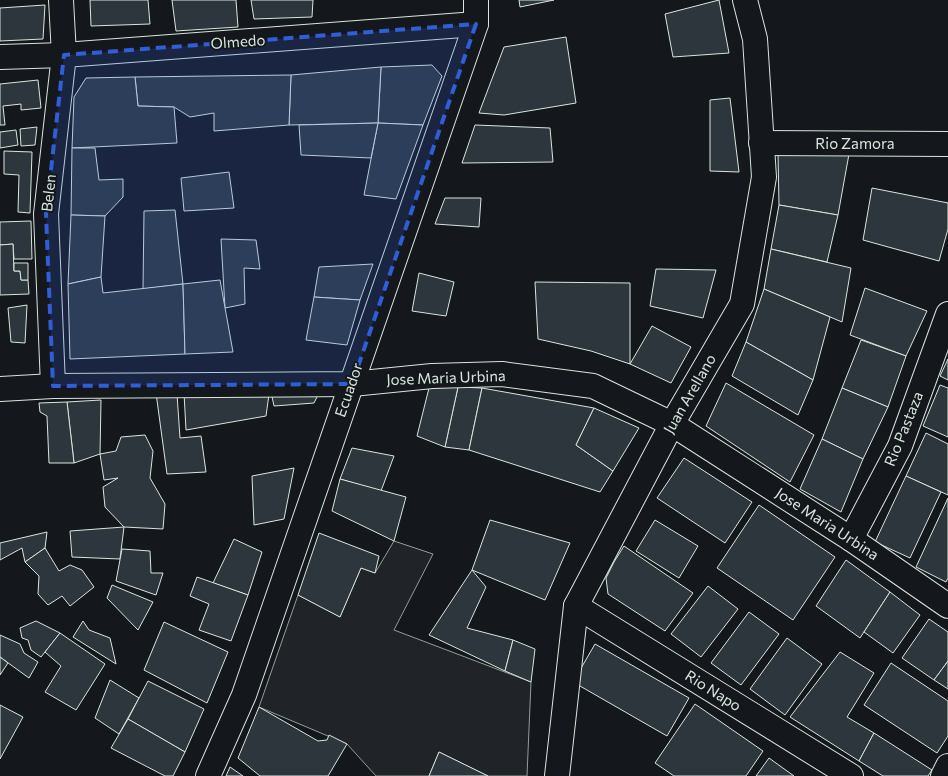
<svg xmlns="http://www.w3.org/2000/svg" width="948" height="776" viewBox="0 0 948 776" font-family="Commissioner,sans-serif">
<rect width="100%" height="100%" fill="#14181c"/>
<polygon fill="#202428" stroke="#939e99" points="394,541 433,554 394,630 531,682 527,776 488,776 439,752 429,776 376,776 347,744 259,707 298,595 340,617 361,568 375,573"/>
<g fill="#2c363c" stroke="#d8e6dc">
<polygon points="90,0 148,0 150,24 91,26"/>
<polygon points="172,0 236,0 238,27 176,31"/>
<polygon points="251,0 313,0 312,17 254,19"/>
<polygon points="519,0 554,0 520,7"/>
<polygon points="719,0 729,53 673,57 665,14"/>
<polygon points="45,5 43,39 0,41 0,8"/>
<polygon points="566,37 576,103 504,115 479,113 504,47"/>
<polygon points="432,65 442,76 423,125 378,123 381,67"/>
<polygon points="381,67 378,123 289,125 291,75"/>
<polygon points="291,75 289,125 214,131 214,113 190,117 174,107 138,106 135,77"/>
<polygon points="135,77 138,106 174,107 177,143 72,148 74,97 86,78"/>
<polygon points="38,80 41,108 21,110 21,104 3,106 5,125 0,125 0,84"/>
<polygon points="730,98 739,172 710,171 710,100"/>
<polygon points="378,123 423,125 396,199 364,195"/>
<polygon points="378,123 371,158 301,155 299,125"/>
<polygon points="475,125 550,128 553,162 462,163"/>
<polygon points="37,127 35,145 21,146 20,129"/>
<polygon points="16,130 18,145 0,148 0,132"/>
<polygon points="72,148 95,148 99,180 123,179 123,197 105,216 71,215"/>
<polygon points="4,151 32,152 30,213 18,212 19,175 4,174"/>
<polygon points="778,154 849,154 838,215 779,205"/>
<polygon points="229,172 234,208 184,211 181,178"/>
<polygon points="872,188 948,203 948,229 939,261 863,240"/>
<polygon points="445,198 481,198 479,227 435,224"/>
<polygon points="779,205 838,215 827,262 771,249"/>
<polygon points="175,210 183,284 143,289 144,211"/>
<polygon points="71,215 105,216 101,277 68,284"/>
<polygon points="31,221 32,259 14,259 13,244 0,245 0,222"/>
<polygon points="221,239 256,240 260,269 244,268 245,304 225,308"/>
<polygon points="13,244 14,271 20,271 21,280 28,280 29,294 0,295 0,245"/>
<polygon points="771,249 851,268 842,322 764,289"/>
<polygon points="14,263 28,263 28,280 21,280 20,271 14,271"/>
<polygon points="373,264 360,300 314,297 319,267"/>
<polygon points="656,269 716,270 703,318 650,306"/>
<polygon points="419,273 454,282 446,316 412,311"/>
<polygon points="101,277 103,293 183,284 185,354 70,359 68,284"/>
<polygon points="220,280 233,352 185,354 183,284"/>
<polygon points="535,282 630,283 630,364 591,351 538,339"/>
<polygon points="865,288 927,311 906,356 850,335"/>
<polygon points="764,289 830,317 813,380 746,342"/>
<polygon points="314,297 360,300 347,345 306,340"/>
<polygon points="27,305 25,343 11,342 8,308"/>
<polygon points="652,326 691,347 671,383 630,364"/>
<polygon points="861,340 906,356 888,407 842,388"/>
<polygon points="746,342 813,380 798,415 732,376"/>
<polygon points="948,359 948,380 940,376"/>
<polygon points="726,383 814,435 790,482 706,426"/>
<polygon points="940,385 948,388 948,437 923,426"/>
<polygon points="270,387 266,416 186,430 184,393"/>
<polygon points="270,387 322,387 314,403 274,406"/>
<polygon points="458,387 482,388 469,450 445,447"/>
<polygon points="458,387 445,447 417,436 429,388"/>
<polygon points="482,388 594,408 576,445 613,471 600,492 469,450"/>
<polygon points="842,388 888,407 863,459 822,439"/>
<polygon points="156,393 177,394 180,438 201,436 206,472 167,474"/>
<polygon points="101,400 100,454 74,463 67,402"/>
<polygon points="67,402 74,463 49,463 47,416 40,412 39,403"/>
<polygon points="594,408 639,428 613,471 576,445"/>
<polygon points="926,433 948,444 948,495 906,476"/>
<polygon points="145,435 153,451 150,478 165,504 163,529 124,527 105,507 103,487 118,478 104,480 100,454 116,451 121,437"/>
<polygon points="822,439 863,459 841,512 800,489"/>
<polygon points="352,448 394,456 381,491 340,479"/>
<polygon points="684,458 752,502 725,543 657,498"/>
<polygon points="294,468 284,519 254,525 252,476"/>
<polygon points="906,476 941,492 910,558 875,542"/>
<polygon points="340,479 406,497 394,541 332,511"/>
<polygon points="948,498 948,578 946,582 916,567"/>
<polygon points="759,505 835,557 793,620 717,568"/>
<polygon points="490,520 570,543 545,600 472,570"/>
<polygon points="655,520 698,546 679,578 636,551"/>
<polygon points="124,527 120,559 72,557 70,531"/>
<polygon points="47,532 45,548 25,562 22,548 0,560 0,543"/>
<polygon points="319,533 379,556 375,573 361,568 340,617 298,595"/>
<polygon points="234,539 262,552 248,595 213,583"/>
<polygon points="624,546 693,593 665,631 608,594 606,578 614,562"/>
<polygon points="45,548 59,571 70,565 82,570 94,587 70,606 62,596 48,605 38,594 39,576 25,562"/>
<polygon points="122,549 150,551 151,573 163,573 156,595 116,581"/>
<polygon points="846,560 890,592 860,638 816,606"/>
<polygon points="472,570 486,587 467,628 513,640 505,671 429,635"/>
<polygon points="197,577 248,595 231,641 199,630 209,604 190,596"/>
<polygon points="112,585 153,602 138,630 107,598"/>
<polygon points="708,586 738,609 701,657 671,634"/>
<polygon points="890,592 920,615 893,653 864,632"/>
<polygon points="749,612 779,634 741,685 711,663"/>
<polygon points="929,619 948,632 948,661 934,680 902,658"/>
<polygon points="36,621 60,633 41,657 31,650 28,640 22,638 20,628"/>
<polygon points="83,621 89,630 110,638 116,664 73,637"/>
<polygon points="164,622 228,652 207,703 144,670"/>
<polygon points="60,633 105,664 76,710 45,692 61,666 45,652"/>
<polygon points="0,635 20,644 24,653 38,662 29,678 0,657"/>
<polygon points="787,638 822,664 785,715 750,689"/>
<polygon points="513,640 535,649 531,682 505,671"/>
<polygon points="595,644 689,698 667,736 573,682"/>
<polygon points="840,652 874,673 847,717 874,733 859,761 790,717"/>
<polygon points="0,657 8,663 0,675"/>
<polygon points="948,661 948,689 934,680"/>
<polygon points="891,663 948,701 948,736 937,753 864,705"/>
<polygon points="110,680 139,698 119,734 95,718"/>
<polygon points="148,681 204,709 185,752 128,719"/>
<polygon points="695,704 763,751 746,776 674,776 655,763"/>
<polygon points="0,705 23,717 0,759"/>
<polygon points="259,707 318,741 327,740 329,735 347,744 328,776 260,776 238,758"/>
<polygon points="128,719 185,752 173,776 165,776 111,748"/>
<polygon points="874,733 932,770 928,776 883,776 859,761"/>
<polygon points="439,752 488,776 429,776"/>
<polygon points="769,758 794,776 756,776"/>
<polygon points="230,767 243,776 226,776"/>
</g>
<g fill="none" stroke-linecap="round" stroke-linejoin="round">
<g stroke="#d8e6dc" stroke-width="26">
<g id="minor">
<polyline points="0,57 64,55 476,24"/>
<polyline points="761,143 948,144"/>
<polyline points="53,386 46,214 64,55 61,0"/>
<polyline points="0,389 53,386 352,384 432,376 502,374 593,386 672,424 851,539 948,606"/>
<polyline points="851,539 900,446 948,314"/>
<polyline points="576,606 851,776"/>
<polyline points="208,776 244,695 476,24 476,0"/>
<polyline points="557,776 576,606 672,424 742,304 764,177 755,39 745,0"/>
<polyline points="943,776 948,766"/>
</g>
</g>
<use href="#minor" stroke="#14181c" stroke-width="24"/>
</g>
<path fill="#305dd8" fill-opacity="0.2" stroke="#305dd8" stroke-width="4" stroke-dasharray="10 6" stroke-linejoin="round" d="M476 24 352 384 53 386 46 214 64 55Z"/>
<g text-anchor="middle" stroke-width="4" stroke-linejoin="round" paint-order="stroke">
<g font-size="15" fill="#d8e6dc" stroke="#14181c">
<text transform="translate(238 42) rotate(-4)" y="5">Olmedo</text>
<text x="855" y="149">Rio Zamora</text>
<text transform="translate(49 193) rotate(-84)" y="5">Belen</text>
<text transform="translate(446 378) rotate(-2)" y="5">Jose Maria Urbina</text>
<text transform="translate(349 390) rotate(-71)" y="5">Ecuador</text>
<text transform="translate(690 394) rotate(-60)" y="5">Juan Arellano</text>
<text transform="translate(904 429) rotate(-68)" y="5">Rio Pastaza</text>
<text transform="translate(827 524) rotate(33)" y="5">Jose Maria Urbina</text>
<text transform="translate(713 691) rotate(32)" y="5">Rio Napo</text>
</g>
</g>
</svg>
